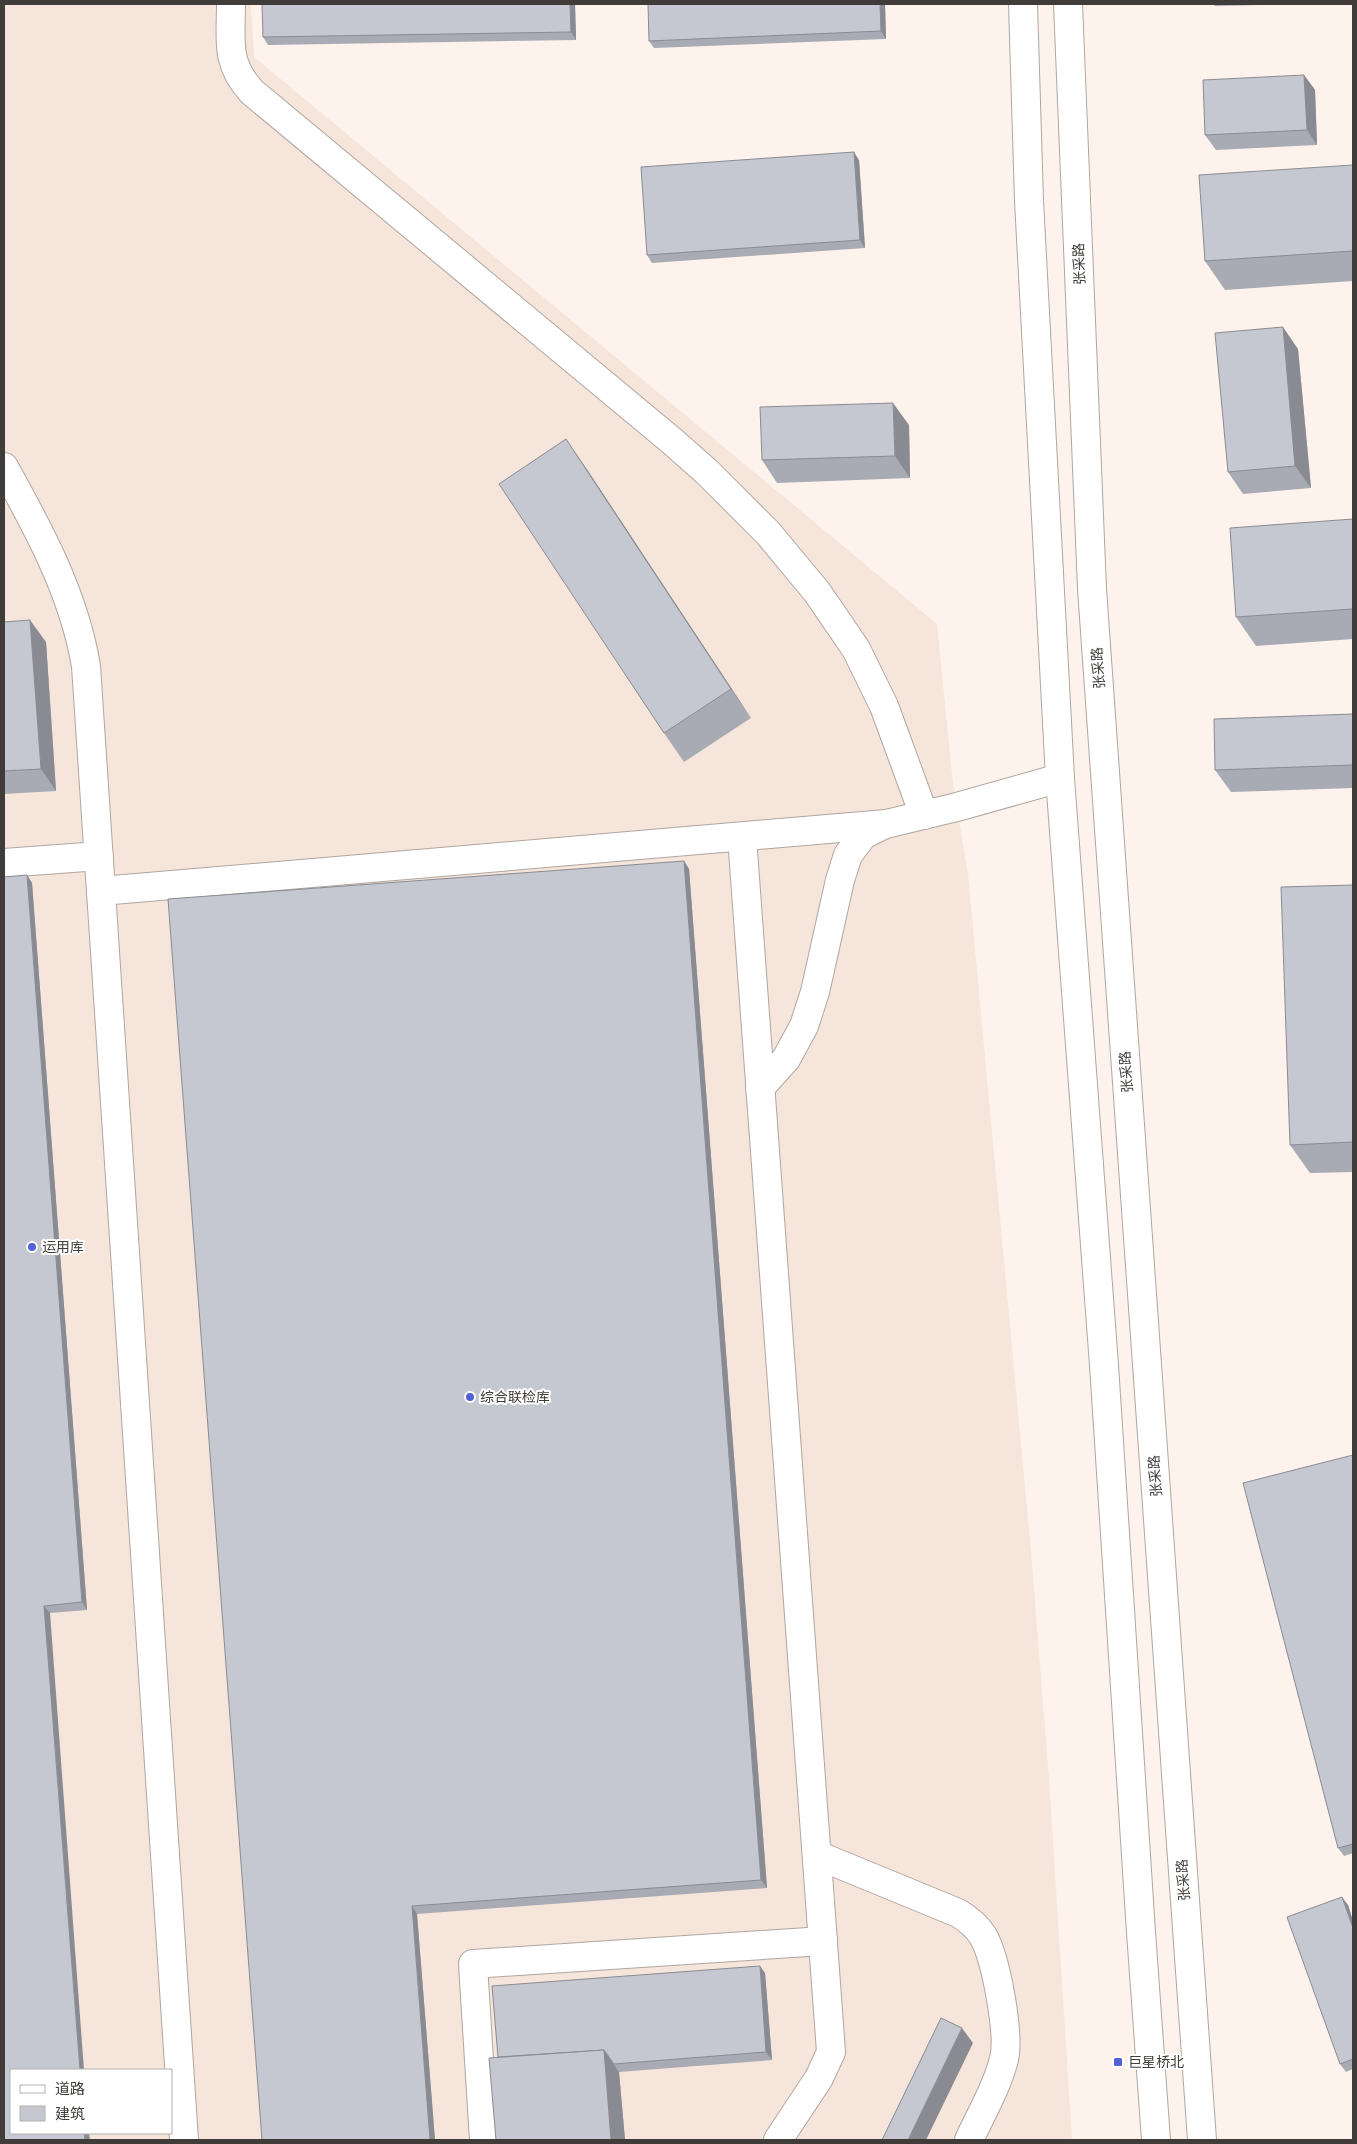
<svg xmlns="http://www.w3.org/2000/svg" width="1357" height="2144" viewBox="0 0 1357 2144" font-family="Overpass,'Noto Sans SC',sans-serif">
<rect width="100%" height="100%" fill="#fdf2ec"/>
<path fill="#f5e5da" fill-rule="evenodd" d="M4 4H251L254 57 937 624 953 785 968 875 1031 1552 1049 1780 1072 2140H4ZM11 2070H171V2133H11Z"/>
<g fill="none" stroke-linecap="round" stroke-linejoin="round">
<g stroke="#b0a6a0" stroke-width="30">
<g id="minor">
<path d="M231 4C231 40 225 63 252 92L672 441 707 472 768 533 817 592 856 649 884 706 924 815"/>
<path d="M4 467C39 530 74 594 86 666L184 2140"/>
<polyline points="742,837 831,2052 819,2078 778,2140"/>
<polyline points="4,863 99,856"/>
<polyline points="101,891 886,824 957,807 1060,778"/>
<polyline points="760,1088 786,1059 804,1026 815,992 840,880 848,855 863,835 883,825"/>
<path d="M817 1855 958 1913C968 1919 977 1926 983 1936 996 1958 1010 2035 1004 2059 997 2087 981 2114 969 2140"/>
<polyline points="484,2140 473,1964 823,1941"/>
</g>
</g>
<g stroke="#b0a6a0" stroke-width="30">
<g id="major">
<polyline points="1023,4 1029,201 1060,778 1104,1365 1141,1932 1156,2140"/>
<polyline points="1068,4 1092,589 1202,2140"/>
</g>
</g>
<use href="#minor" stroke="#fff" stroke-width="28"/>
<use href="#major" stroke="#fff" stroke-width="28"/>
</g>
<g fill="#a9abb4">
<polygon points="575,4 576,40 268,45 263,37"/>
<polygon points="885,4 886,39 654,48 649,41"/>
<polygon points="1213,4 1311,4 1215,6"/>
<polygon points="1304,75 1315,90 1317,145 1216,150 1205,135"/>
<polygon points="859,160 865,248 652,263 647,255"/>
<polygon points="1353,165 1353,281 1225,290 1205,261"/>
<polygon points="1298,349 1311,488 1243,494 1228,472"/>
<polygon points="909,425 910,478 777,483 762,460"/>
<polygon points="586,468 751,718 684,762 664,733"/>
<polygon points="1353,519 1353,639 1256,646 1236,617"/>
<polygon points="4,622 46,642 56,791 4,794"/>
<polygon points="1353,714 1353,788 1231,792 1215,770"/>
<polygon points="684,861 689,869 767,1888 417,1914 435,2140 262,2140"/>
<polygon points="27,875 32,883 87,1610 50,1613 4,2140"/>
<polygon points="1353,885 1353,1172 1310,1173 1290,1145"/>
<polygon points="1353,1455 1353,1853 1344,1856 1338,1848"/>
<polygon points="1348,1905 1353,1921 1353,2069 1346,2072 1340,2064"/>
<polygon points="765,1973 772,2060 619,2072 625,2140 496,2140 498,2057"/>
</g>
<g fill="#8a8b92">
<polygon points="570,4 575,4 576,40 571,32"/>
<polygon points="880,4 885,4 886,39 881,31"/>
<polygon points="1304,75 1315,90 1317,145 1307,130"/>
<polygon points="854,152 859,160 865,248 860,240"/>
<polygon points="1283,327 1298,349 1311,488 1295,466"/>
<polygon points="893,403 909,425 910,478 895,456"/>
<polygon points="566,439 586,468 751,718 731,689"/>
<polygon points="30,620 46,642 56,791 41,769"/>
<polygon points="684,861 689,869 767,1888 761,1880"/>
<polygon points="27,875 32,883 87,1610 82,1602"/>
<polygon points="44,1606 50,1613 84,2070 80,2070"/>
<polygon points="1342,1897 1348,1905 1353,1921 1353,1928"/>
<polygon points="412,1906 417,1914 435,2140 430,2140"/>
<polygon points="760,1966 765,1973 772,2060 766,2052"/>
<polygon points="962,2028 973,2043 926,2140 908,2140"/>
<polygon points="604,2050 619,2072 625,2140 611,2140"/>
<polygon points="84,2133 89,2133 90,2140 85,2140"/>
</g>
<g fill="#c5c7d1" stroke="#8a8b92">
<polygon points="262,4 570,4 571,32 263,37"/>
<polygon points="648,4 880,4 881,31 649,41"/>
<polygon points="1304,75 1307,130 1205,135 1203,80"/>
<polygon points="854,152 860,240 647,255 641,167"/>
<polygon points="1353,165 1353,251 1205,261 1199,175"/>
<polygon points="1283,327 1295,466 1228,472 1215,333"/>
<polygon points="893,403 895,456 762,460 760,407"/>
<polygon points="566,439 731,689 664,733 499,484"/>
<polygon points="1353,519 1353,609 1236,617 1230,528"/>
<polygon points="30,620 41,769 4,771 4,622"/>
<polygon points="1353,714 1353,765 1215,770 1214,719"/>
<polygon points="684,861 761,1880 412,1906 430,2140 262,2140 168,899"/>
<polygon points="27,875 82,1602 44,1606 80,2070 11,2070 11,2133 84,2133 85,2140 4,2140 4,877"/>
<polygon points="1353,885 1353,1142 1290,1145 1281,887"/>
<polygon points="1353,1455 1353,1844 1338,1848 1243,1483"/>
<polygon points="1342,1897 1353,1928 1353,2059 1340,2064 1287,1917"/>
<polygon points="760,1966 766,2052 614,2064 604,2050 498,2057 492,1986"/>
<polygon points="941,2018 962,2028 908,2140 882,2140"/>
<polygon points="604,2050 611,2140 496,2140 489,2058"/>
</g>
<g fill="#5360d6" stroke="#fff" stroke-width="2">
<circle cx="32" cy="1247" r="5"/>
<circle cx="470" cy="1397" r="5"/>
<rect x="1113" y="2057" width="10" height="10" rx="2.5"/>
</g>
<g text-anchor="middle" stroke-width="4" stroke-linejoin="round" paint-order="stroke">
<g font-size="14" fill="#403c39" stroke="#fff">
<text transform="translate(1079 264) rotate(-92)" y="5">张采路</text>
<text transform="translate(1098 668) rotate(-94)" y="5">张采路</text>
<text transform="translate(1126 1072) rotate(-94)" y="5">张采路</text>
<text transform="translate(1155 1476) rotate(-94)" y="5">张采路</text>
<text transform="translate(1183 1880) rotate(-94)" y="5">张采路</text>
</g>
<g font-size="14" fill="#403c39" stroke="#fff" text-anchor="start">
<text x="42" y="1252">运用库</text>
<text x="480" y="1402">综合联检库</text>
<text x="1128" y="2067">巨星桥北</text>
</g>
</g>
<rect width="1357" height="2144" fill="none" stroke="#403c39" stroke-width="10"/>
<rect x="10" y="2069" width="162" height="65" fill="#ffffff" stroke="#b3b1b0"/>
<rect x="20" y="2085" width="25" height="8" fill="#ffffff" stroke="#b3b1b0"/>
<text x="55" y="2094" font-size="15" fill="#403c39">道路</text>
<rect x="20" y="2106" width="25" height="15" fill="#c5c7d1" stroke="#b3b1b0"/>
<text x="55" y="2119" font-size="15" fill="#403c39">建筑</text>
</svg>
